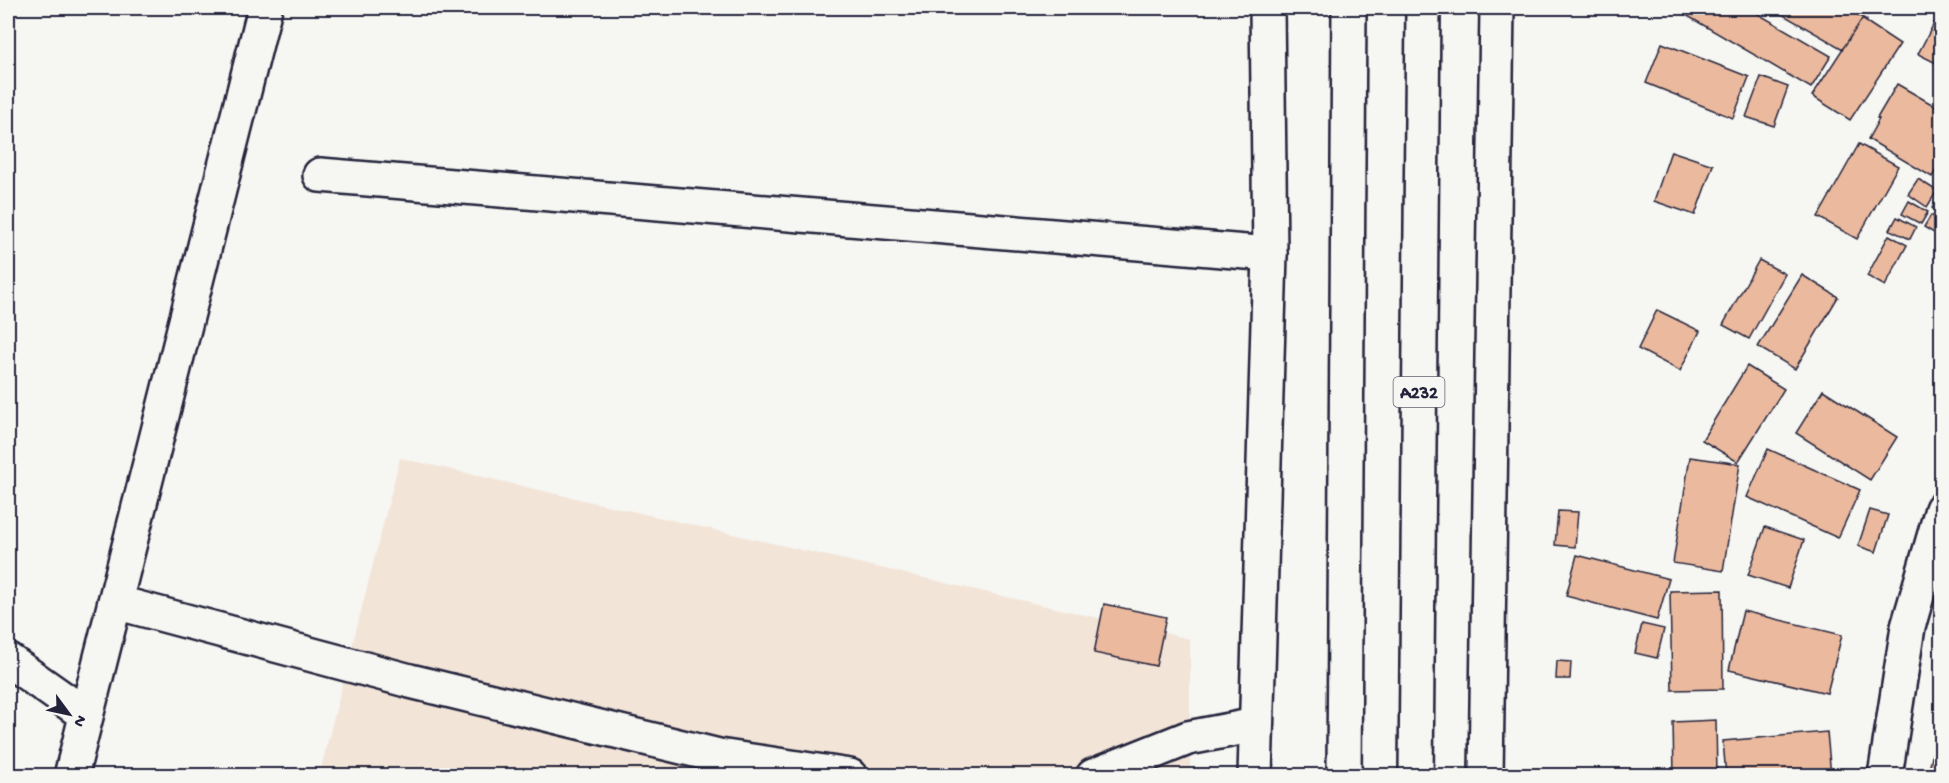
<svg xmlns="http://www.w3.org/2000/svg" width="1949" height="783" viewBox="0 0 1949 783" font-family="'Gochi Hand',sans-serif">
<rect width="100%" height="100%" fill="#f6f6f2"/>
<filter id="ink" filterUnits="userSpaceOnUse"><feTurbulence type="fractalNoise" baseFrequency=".0167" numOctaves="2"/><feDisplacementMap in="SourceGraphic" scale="12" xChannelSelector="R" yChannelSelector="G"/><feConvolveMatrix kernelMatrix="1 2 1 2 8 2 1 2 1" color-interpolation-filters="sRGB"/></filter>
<g filter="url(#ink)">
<polygon fill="#f3e4d8" points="400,458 1190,639 1190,775 319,776"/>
<g fill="#ebb99d" stroke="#22223b" stroke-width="1.5">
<polygon points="1674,8 1748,8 1831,56 1811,88"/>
<polygon points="1771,8 1845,8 1867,20 1848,52"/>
<polygon points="1942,8 1942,66 1918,54"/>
<polygon points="1862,19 1900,44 1850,120 1812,96"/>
<polygon points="1662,43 1749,77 1733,118 1646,83"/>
<polygon points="1761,77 1788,87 1774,126 1746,117"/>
<polygon points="1897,84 1942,110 1942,160 1932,177 1868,139 1879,119 1877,118"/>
<polygon points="1859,144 1898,166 1857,239 1818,217"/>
<polygon points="1671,151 1713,165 1695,215 1654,201"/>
<polygon points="1918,179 1937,191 1927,207 1908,194"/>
<polygon points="1942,193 1942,215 1932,208"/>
<polygon points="1909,201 1928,212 1921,224 1902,214"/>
<polygon points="1931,215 1942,222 1942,238 1924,227"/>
<polygon points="1897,217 1916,227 1910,239 1890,230"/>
<polygon points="1889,235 1907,245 1885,286 1867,276"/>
<polygon points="1759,260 1785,274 1749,339 1723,325"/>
<polygon points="1802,275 1838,297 1795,369 1758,347"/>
<polygon points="1657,310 1700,331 1680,371 1638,349"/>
<polygon points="1747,366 1784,389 1738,462 1702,440"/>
<polygon points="1823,390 1897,437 1870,480 1796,433"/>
<polygon points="1768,449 1860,490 1838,538 1747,497"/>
<polygon points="1690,457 1740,464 1723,571 1673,563"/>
<polygon points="1870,510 1888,515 1876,552 1858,546"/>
<polygon points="1558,511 1578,512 1575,547 1555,545"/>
<polygon points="1765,527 1804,540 1788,588 1748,575"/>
<polygon points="1577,555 1669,579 1657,620 1566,596"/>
<polygon points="1722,590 1723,689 1672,690 1670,591"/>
<polygon points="1104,604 1166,617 1156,666 1094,653"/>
<polygon points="1743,611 1842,635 1827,693 1729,670"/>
<polygon points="1642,624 1664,629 1657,658 1635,653"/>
<polygon points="1557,661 1571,662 1570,679 1556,679"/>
<polygon points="1942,705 1942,776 1928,776"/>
<polygon points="1716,720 1717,776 1674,776 1673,722"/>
<polygon points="1827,732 1831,776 1726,776 1723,741"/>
</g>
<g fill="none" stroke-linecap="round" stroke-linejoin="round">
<g stroke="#22223b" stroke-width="38">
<g id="minor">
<polyline points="320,175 1270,254"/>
<polyline points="115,602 410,681 719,756 850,776"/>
<polyline points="8,660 86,715"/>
<polyline points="1093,776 1188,738 1256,725"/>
<polyline points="1885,776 1908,627 1942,509"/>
</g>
</g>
<g stroke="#22223b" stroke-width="38">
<polyline id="tertiary" points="71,776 265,8"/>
</g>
<g stroke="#22223b" stroke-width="38">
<g id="secondary">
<polyline points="1255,776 1270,254 1267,8"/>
<polyline points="1486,776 1497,8"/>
</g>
</g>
<g stroke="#22223b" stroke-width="38">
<g id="trunk">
<polyline points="1344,776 1349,8"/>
<polyline points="1416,776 1423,8"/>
</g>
</g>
<use href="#minor" stroke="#f6f6f2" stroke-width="33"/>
<use href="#tertiary" stroke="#f6f6f2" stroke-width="33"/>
<use href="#secondary" stroke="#f6f6f2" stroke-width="33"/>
<use href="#trunk" stroke="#f6f6f2" stroke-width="33"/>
</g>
</g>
<g text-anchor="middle" stroke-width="6" stroke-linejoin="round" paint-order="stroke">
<rect fill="#f6f6f2" stroke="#626272" stroke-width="1.5" x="1393.5" y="377" width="51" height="30" rx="4.5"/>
<g font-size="18" font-weight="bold" fill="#22223b">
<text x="1419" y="398">A232</text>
</g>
</g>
<rect width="1949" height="783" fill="none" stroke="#f6f6f2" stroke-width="30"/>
<rect x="15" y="15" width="1919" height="753" fill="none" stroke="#22223b" stroke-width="2" filter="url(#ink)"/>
<g transform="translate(69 714) rotate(123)" stroke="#f6f6f2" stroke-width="4.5" paint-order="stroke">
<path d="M0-4.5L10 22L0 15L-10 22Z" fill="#22223b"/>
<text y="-9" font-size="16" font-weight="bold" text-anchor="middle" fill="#22223b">N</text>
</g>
</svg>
